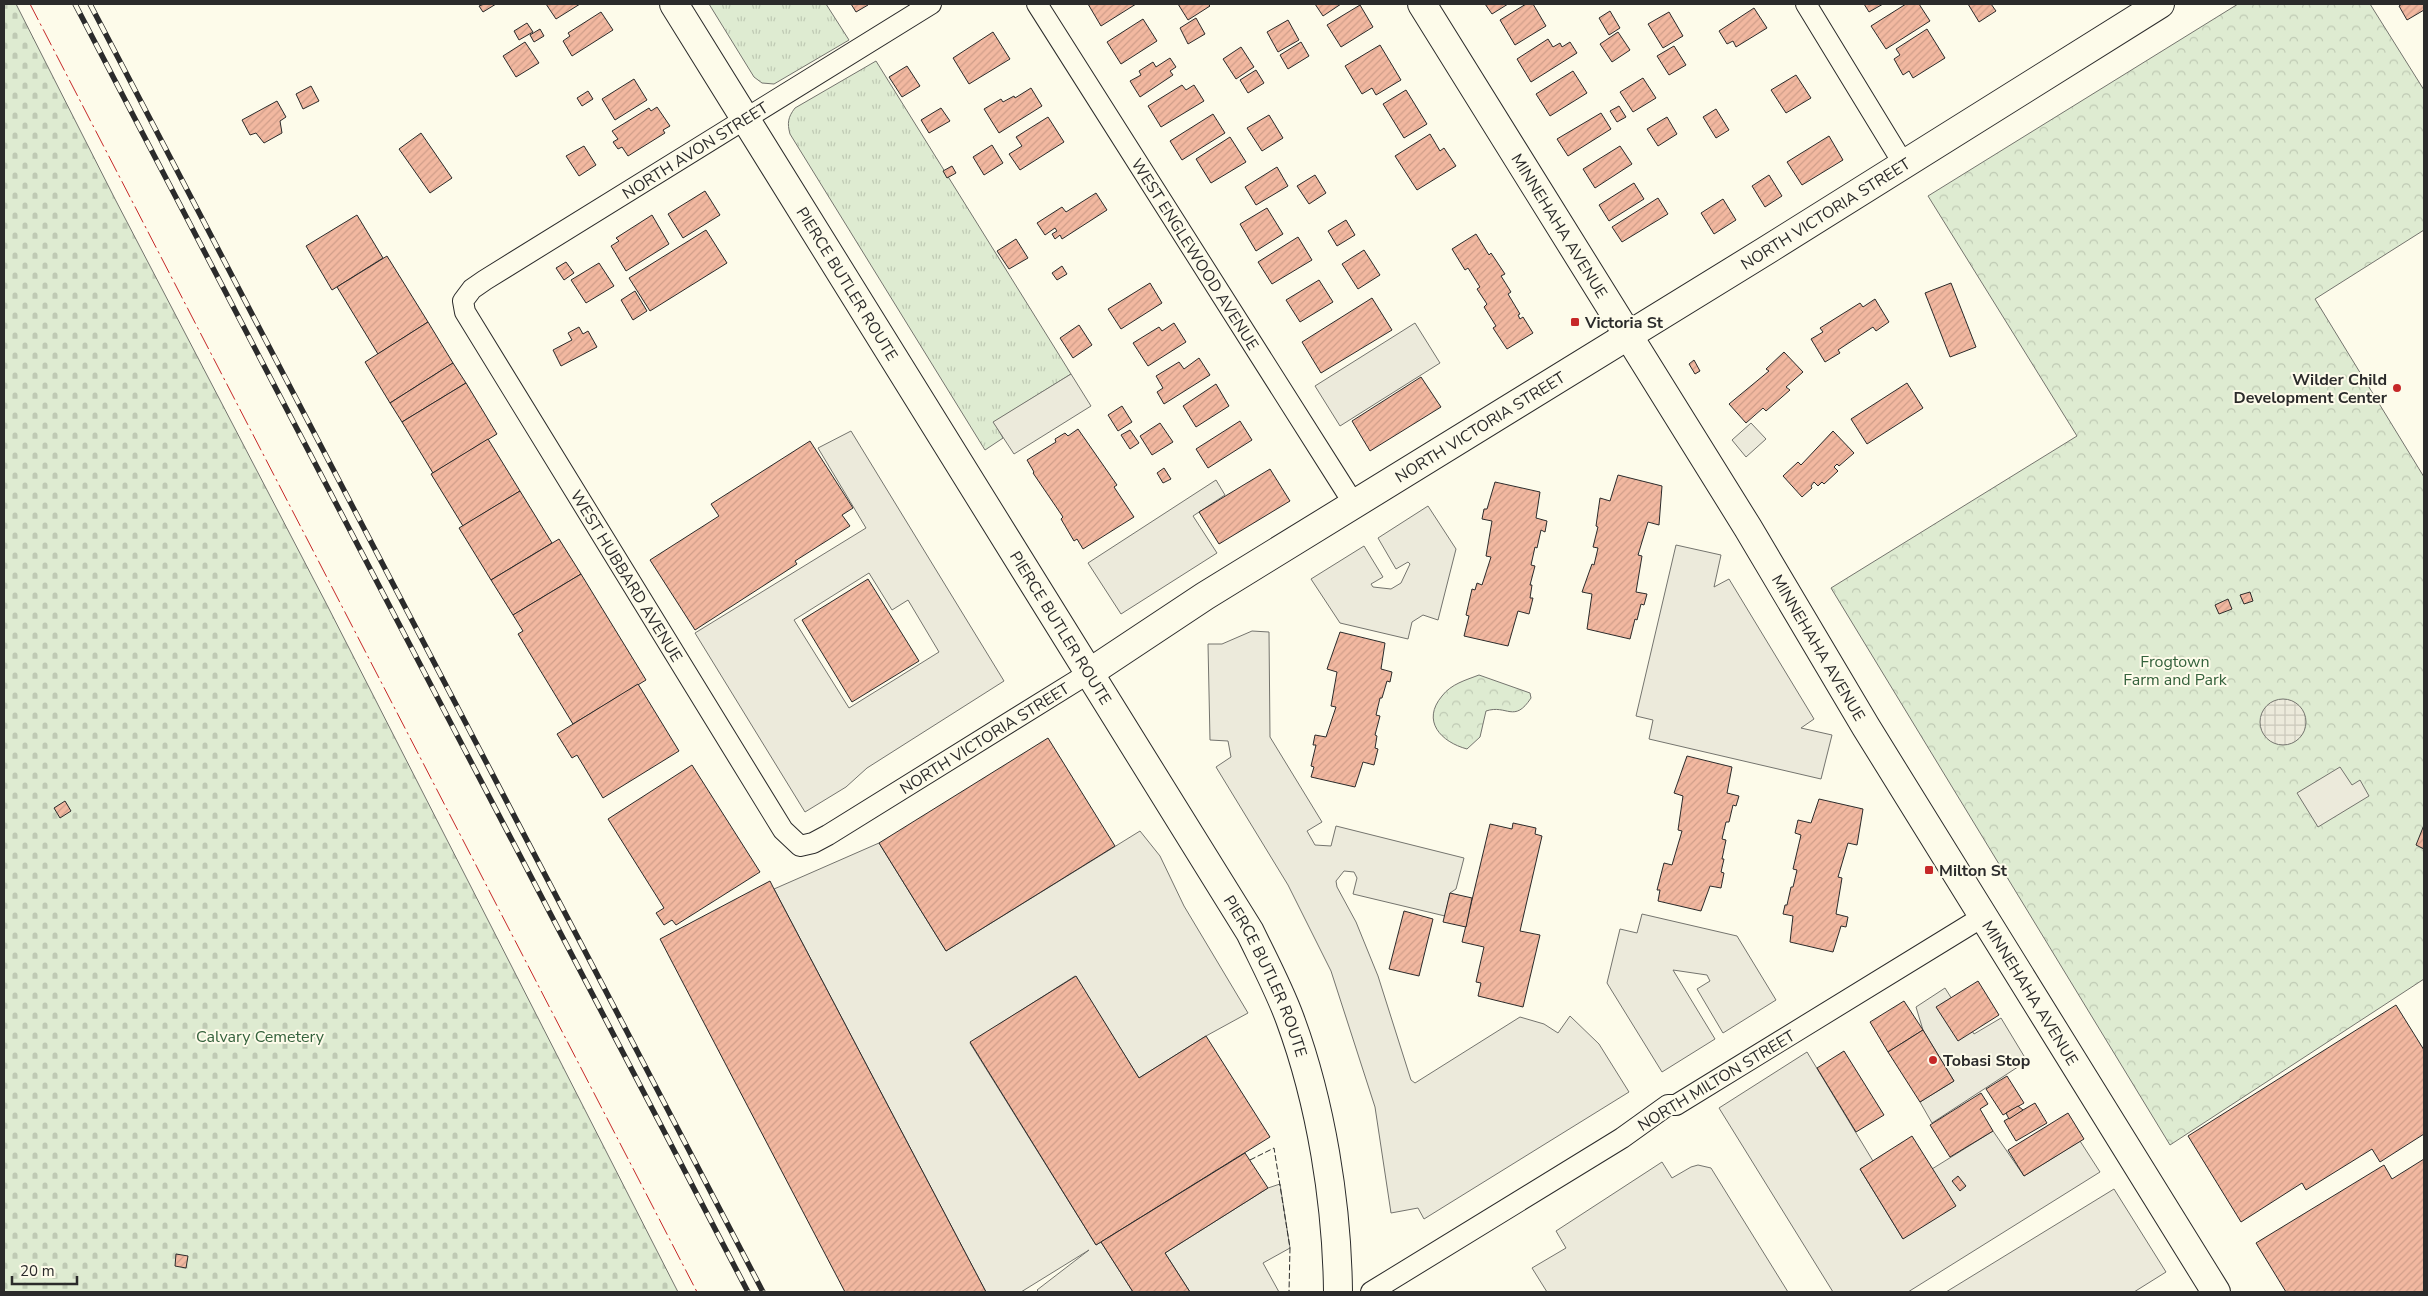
<svg xmlns="http://www.w3.org/2000/svg" width="2428" height="1296" viewBox="0 0 2428 1296" font-family="'Nunito Sans',sans-serif">
<defs>
<pattern id="grass-tufts" width="24" height="20" patternUnits="userSpaceOnUse" patternTransform="scale(1.25)"><rect width="24" height="20" fill="#deebd1"/><path d="M3 7l-1-3M5 7V3M7 7l1-3M15 17l-1-3M17 17v-4M19 17l1-3" fill="none" stroke="#bfcab4"/></pattern>
<pattern id="forest-crowns" width="20" height="18" patternUnits="userSpaceOnUse" patternTransform="scale(1.25)"><rect width="20" height="18" fill="#deebd1"/><path d="M2 6a3 3 0 1 1 6 0M12 15a3 3 0 1 1 6 0" fill="none" stroke="#bfcab4"/></pattern>
<pattern id="cemetery-stones" width="16" height="16" patternUnits="userSpaceOnUse" patternTransform="scale(1.25)"><rect width="16" height="16" fill="#deebd1"/><path d="M2 7V4a2 2 0 0 1 4 0v3zM10 15v-3a2 2 0 0 1 4 0v3z" fill="#bfcab4"/></pattern>
<pattern id="plaza-grid" width="8" height="8" patternUnits="userSpaceOnUse" patternTransform="scale(1.25)"><rect width="8" height="8" fill="#eceadb"/><path d="M0 4h8M4 0v8" fill="none" stroke="#cbc9bc"/></pattern>
<pattern id="building-hatch" width="6" height="6" patternUnits="userSpaceOnUse" patternTransform="scale(1.25)"><rect width="6" height="6" fill="#f2b8a0"/><path d="M-1 1l2-2M0 6l6-6M5 7l2-2" fill="none" stroke="#d09e8a"/></pattern>
</defs>
<rect width="100%" height="100%" fill="#fdfbea"/>
<g fill="url(#grass-tufts)" stroke="#74746e">
<polygon points="709,4 826,4 849,40 774,84 762,83 754,77"/>
<path d="M876 61 1071 374 994 422 1003 438 985 450 790 134C787 123 788 117 795 108Z"/>
</g>
<g fill="url(#forest-crowns)" stroke="#74746e">
<polygon points="2238,4 2370,4 2424,90 2424,230 2315,299 2424,477 2424,979 2170,1145 1831,588 2077,436 1928,196"/>
<path d="M1479 675 1530 693 1531 698C1514 724 1507 704 1486 711L1480 737 1467 749C1441 742 1421 721 1442 696 1451 684 1466 680 1479 675Z"/>
</g>
<polygon fill="url(#cemetery-stones)" stroke="#74746e" points="4,4 16,4 115,199 326,603 678,1292 4,1292"/>
<g fill="#eceadb" stroke="#74746e" fill-rule="evenodd">
<polygon points="1415,323 1440,363 1340,426 1315,386"/>
<polygon points="1071,374 1091,406 1014,454 993,422"/>
<polygon points="1751,423 1766,439 1746,457 1732,440"/>
<path d="M851 431 1004 681 867 768 846 787 805 812 695 633 866 528 818 448ZM869 573 892 610 908 600 939 652 849 708 794 620Z"/>
<polygon points="1216,480 1225,495 1193,516 1217,553 1121,614 1088,563"/>
<polygon points="1428,506 1456,549 1438,620 1423,615 1412,622 1408,639 1340,623 1311,579 1364,546 1383,577 1371,584 1373,587 1391,589 1401,583 1410,564 1408,562 1396,569 1378,538"/>
<polygon points="1676,545 1721,555 1714,587 1729,579 1814,719 1801,728 1832,735 1821,779 1649,739 1653,720 1636,716"/>
<polygon points="1252,631 1269,632 1270,737 1322,822 1307,831 1315,845 1331,846 1336,826 1464,858 1456,889 1450,893 1445,916 1353,894 1357,878 1354,872 1344,871 1336,881 1337,887 1356,922 1378,976 1411,1080 1415,1083 1520,1017 1544,1024 1558,1033 1570,1016 1599,1044 1629,1092 1424,1219 1418,1208 1391,1213 1375,1107 1331,971 1288,885 1216,767 1231,757 1228,741 1210,740 1208,644 1222,644"/>
<polygon points="2340,767 2352,785 2360,780 2369,796 2318,827 2297,793"/>
<polygon points="1140,831 1160,856 1184,906 1248,1013 1206,1036 1139,1078 1075,976 970,1043 1096,1245 1101,1242 1133,1292 1039,1292 1037,1290 1089,1250 1021,1292 986,1292 774,889 879,843 946,951"/>
<polygon points="1642,914 1737,936 1776,1000 1723,1033 1697,989 1710,981 1707,975 1673,970 1715,1039 1662,1072 1607,983 1620,929 1637,933"/>
<polygon points="1945,988 1974,1034 2001,1018 2027,1061 1932,1123 1920,1102 1954,1081 1923,1030 1916,1007"/>
<polygon points="1807,1052 1873,1161 1860,1169 1903,1239 1932,1169 1993,1131 2024,1176 2080,1141 2100,1172 1908,1292 1833,1292 1719,1108"/>
<polygon points="1662,1162 1672,1178 1691,1167 1698,1165 1711,1168 1788,1292 1547,1292 1532,1268 1566,1248 1556,1231"/>
<polygon points="1280,1184 1290,1248 1263,1263 1279,1292 1190,1292 1165,1253 1268,1188"/>
<polygon points="2114,1189 2166,1272 2134,1292 1946,1292"/>
</g>
<circle fill="url(#plaza-grid)" stroke="#74746e" cx="2283" cy="722" r="23"/>
<g fill="url(#building-hatch)" stroke="#2b2b2b">
<polygon points="484,4 496,4 483,12 479,6"/>
<polygon points="546,4 580,4 556,19"/>
<polygon points="851,4 867,4 868,5 856,12"/>
<polygon points="1088,4 1136,4 1101,26"/>
<polygon points="1178,4 1208,4 1210,6 1188,20"/>
<polygon points="1315,4 1341,4 1323,16"/>
<polygon points="1485,4 1508,4 1492,14"/>
<polygon points="1526,4 1533,4 1546,26 1515,45 1500,20"/>
<polygon points="1864,4 1883,4 1869,12"/>
<polygon points="1906,4 1919,4 1930,21 1886,49 1871,26"/>
<polygon points="1968,4 1991,4 1996,11 1979,22"/>
<polygon points="2402,4 2424,4 2424,10 2407,20 2399,6"/>
<polygon points="1360,5 1373,27 1341,47 1327,25"/>
<polygon points="1754,8 1767,28 1736,47 1733,41 1727,44 1719,31"/>
<polygon points="1610,11 1620,28 1609,35 1599,18"/>
<polygon points="601,12 613,30 572,56 563,41 570,36 568,33"/>
<polygon points="1669,12 1683,36 1663,48 1648,24"/>
<polygon points="1196,18 1205,34 1188,44 1180,28"/>
<polygon points="1143,19 1157,41 1121,64 1107,42"/>
<polygon points="1288,20 1299,40 1278,52 1267,32"/>
<polygon points="527,23 533,32 519,40 514,31"/>
<polygon points="540,29 544,36 534,42 530,35"/>
<polygon points="1927,29 1945,58 1913,78 1909,71 1903,75 1894,59 1900,55 1896,49"/>
<polygon points="993,32 1010,59 969,84 953,58"/>
<polygon points="1618,32 1630,50 1612,62 1600,44"/>
<polygon points="1548,39 1553,47 1560,43 1562,47 1570,42 1577,53 1531,82 1517,59"/>
<polygon points="525,42 539,63 516,77 503,56"/>
<polygon points="1301,42 1309,56 1288,69 1280,55"/>
<polygon points="1380,45 1401,80 1376,95 1372,88 1362,94 1345,66"/>
<polygon points="1674,46 1686,65 1669,75 1657,56"/>
<polygon points="1241,47 1254,67 1236,79 1223,59"/>
<polygon points="1170,58 1176,67 1170,71 1173,75 1140,97 1130,81 1141,75 1139,71 1153,62 1156,67"/>
<polygon points="907,66 920,86 902,97 889,77"/>
<polygon points="1256,70 1264,83 1248,93 1240,80"/>
<polygon points="1573,71 1587,93 1550,116 1536,94"/>
<polygon points="1796,75 1811,98 1786,113 1771,90"/>
<polygon points="1643,78 1656,98 1633,112 1620,92"/>
<polygon points="634,79 647,100 615,120 602,99"/>
<polygon points="1182,85 1186,90 1194,85 1204,101 1161,127 1148,106"/>
<polygon points="311,86 319,101 303,109 296,94"/>
<polygon points="1031,88 1042,106 999,133 984,109 1001,99 1003,102 1014,96 1015,98"/>
<polygon points="1406,90 1427,124 1404,138 1383,104"/>
<polygon points="588,91 593,99 582,106 577,98"/>
<polygon points="277,101 286,117 280,121 282,133 264,143 256,133 250,135 242,120"/>
<polygon points="1619,106 1626,117 1617,122 1610,111"/>
<polygon points="657,107 670,126 663,130 665,133 628,156 622,147 618,149 613,142 618,139 612,131 649,108 651,111"/>
<polygon points="941,108 950,121 929,133 921,120"/>
<polygon points="1716,109 1729,130 1716,138 1703,117"/>
<polygon points="1601,113 1611,129 1568,156 1557,139"/>
<polygon points="1213,114 1225,133 1182,160 1170,141"/>
<polygon points="1269,115 1283,138 1262,151 1247,128"/>
<polygon points="1048,117 1064,142 1020,170 1009,154 1022,146 1016,137"/>
<polygon points="1667,117 1677,134 1658,146 1647,129"/>
<polygon points="421,133 452,178 430,193 399,149"/>
<polygon points="1430,134 1440,151 1444,148 1456,166 1417,190 1395,156"/>
<polygon points="1829,136 1843,160 1802,185 1787,162"/>
<polygon points="1230,137 1246,162 1211,183 1196,159"/>
<polygon points="992,145 1003,163 984,175 973,157"/>
<polygon points="584,146 596,165 579,176 566,156"/>
<polygon points="1620,146 1632,164 1595,188 1583,169"/>
<polygon points="952,166 956,173 947,178 943,171"/>
<polygon points="1277,167 1288,186 1256,205 1245,187"/>
<polygon points="1315,175 1326,193 1309,204 1297,186"/>
<polygon points="1769,175 1782,196 1765,207 1752,186"/>
<polygon points="1634,183 1644,199 1609,221 1599,205"/>
<polygon points="705,191 720,215 683,238 668,214"/>
<polygon points="1096,193 1107,210 1062,239 1060,235 1055,239 1052,234 1057,231 1055,228 1045,235 1037,223 1062,207 1066,212"/>
<polygon points="1658,198 1668,214 1622,242 1612,227"/>
<polygon points="1723,199 1736,220 1714,234 1701,213"/>
<polygon points="1267,208 1283,234 1256,251 1240,224"/>
<polygon points="357,215 383,258 332,290 306,246"/>
<polygon points="652,215 669,244 626,271 611,246 619,241 616,238"/>
<polygon points="1346,220 1355,235 1337,246 1328,231"/>
<polygon points="706,230 727,263 650,311 629,278"/>
<polygon points="1476,234 1489,255 1491,253 1505,274 1501,276 1511,292 1508,294 1520,314 1518,315 1520,319 1523,317 1533,333 1507,349 1493,328 1496,326 1484,307 1487,304 1477,289 1480,287 1468,268 1465,270 1452,249"/>
<polygon points="1298,237 1312,260 1272,284 1258,262"/>
<polygon points="1016,239 1028,258 1009,269 997,251"/>
<polygon points="1364,250 1380,275 1358,289 1342,264"/>
<polygon points="387,256 428,322 378,354 337,287"/>
<polygon points="566,262 574,273 564,280 556,268"/>
<polygon points="599,263 614,286 586,303 571,280"/>
<polygon points="1062,266 1067,274 1057,280 1052,273"/>
<polygon points="1319,280 1333,302 1300,322 1286,300"/>
<polygon points="1150,283 1162,303 1121,329 1108,309"/>
<polygon points="1951,283 1976,347 1950,357 1925,293"/>
<polygon points="635,291 647,311 633,320 621,300"/>
<polygon points="1372,298 1392,330 1321,373 1302,342"/>
<polygon points="1875,299 1889,322 1876,331 1873,327 1838,350 1840,353 1825,362 1811,339 1823,332 1820,328 1860,303 1863,307"/>
<polygon points="428,322 453,363 390,403 365,362"/>
<polygon points="1174,323 1186,342 1148,366 1133,343 1159,327 1162,331"/>
<polygon points="1079,325 1092,345 1073,358 1060,338"/>
<polygon points="579,327 583,334 588,331 597,347 561,366 553,350 572,340 568,333"/>
<polygon points="1784,352 1803,372 1786,387 1790,390 1766,411 1763,408 1746,423 1729,404 1769,371 1766,369"/>
<polygon points="1199,358 1210,375 1164,404 1157,392 1163,388 1156,376 1179,362 1184,369"/>
<polygon points="1694,360 1700,371 1695,374 1689,364"/>
<polygon points="453,363 466,383 402,422 390,403"/>
<polygon points="1421,377 1441,407 1370,451 1352,421"/>
<polygon points="466,383 497,434 433,473 402,422"/>
<polygon points="1907,383 1923,408 1867,444 1851,419"/>
<polygon points="1216,384 1229,406 1196,427 1183,406"/>
<polygon points="1122,406 1132,422 1118,431 1108,415"/>
<polygon points="1240,421 1252,440 1208,468 1196,449"/>
<polygon points="1160,423 1173,442 1152,455 1140,436"/>
<polygon points="1078,429 1117,485 1114,487 1134,517 1083,549 1077,539 1074,541 1061,519 1063,517 1033,473 1034,472 1027,460 1056,442 1055,439 1065,433 1068,436"/>
<polygon points="1130,430 1139,443 1130,449 1121,435"/>
<polygon points="1833,431 1854,453 1839,466 1837,464 1834,467 1838,471 1824,484 1822,482 1818,486 1814,482 1811,486 1812,488 1802,497 1783,476 1798,462 1801,465"/>
<polygon points="488,439 520,491 463,526 431,474"/>
<polygon points="810,441 853,508 842,515 850,526 795,561 797,564 695,630 650,560 719,516 711,504"/>
<polygon points="1164,468 1171,479 1163,483 1157,473"/>
<polygon points="1270,469 1290,501 1219,544 1199,512"/>
<polygon points="1618,475 1662,486 1659,525 1648,522 1638,555 1642,556 1636,592 1647,594 1644,605 1641,604 1637,620 1635,619 1630,639 1587,629 1592,594 1582,592 1592,564 1594,565 1598,548 1593,547 1598,527 1596,526 1600,498 1610,501"/>
<polygon points="1495,482 1540,492 1536,518 1547,521 1545,532 1541,530 1537,548 1535,547 1531,565 1535,566 1530,585 1532,585 1530,598 1533,598 1529,614 1518,611 1508,646 1464,636 1469,616 1466,615 1472,589 1475,590 1477,583 1482,585 1491,557 1486,556 1492,521 1482,519 1484,509 1487,509"/>
<polygon points="520,491 552,543 491,580 459,528"/>
<polygon points="559,539 581,574 513,615 491,580"/>
<polygon points="581,574 646,680 573,724 518,634 523,631 513,615"/>
<polygon points="868,579 919,661 852,702 802,620"/>
<polygon points="2250,592 2253,601 2244,604 2240,595"/>
<polygon points="2228,599 2232,609 2219,614 2215,605"/>
<polygon points="1340,632 1385,643 1381,669 1392,672 1390,682 1387,681 1382,698 1380,698 1376,715 1380,716 1375,735 1377,736 1375,748 1378,749 1374,765 1363,762 1355,787 1311,777 1314,767 1311,766 1316,745 1313,745 1315,735 1326,737 1336,707 1331,706 1337,672 1327,669"/>
<polygon points="638,684 679,751 603,798 577,755 572,758 557,734"/>
<polygon points="1048,738 1115,846 946,951 879,843"/>
<polygon points="1687,756 1732,767 1727,793 1739,796 1736,806 1733,805 1729,822 1726,822 1722,839 1726,840 1722,859 1724,859 1721,872 1724,873 1721,888 1710,886 1701,911 1658,901 1660,890 1657,890 1664,863 1672,865 1682,831 1678,830 1683,796 1674,793"/>
<polygon points="692,765 760,872 676,925 672,920 664,925 656,913 664,908 608,819"/>
<polygon points="1819,799 1863,809 1857,845 1848,843 1838,877 1842,878 1836,914 1848,917 1846,927 1841,926 1833,952 1790,942 1793,916 1783,914 1785,905 1787,905 1791,887 1793,887 1797,870 1793,869 1801,835 1795,833 1798,820 1811,823"/>
<polygon points="65,801 71,811 60,818 54,808"/>
<polygon points="1513,823 1536,828 1535,834 1542,836 1520,931 1540,935 1523,1007 1478,996 1481,983 1476,982 1484,947 1462,942 1490,824 1512,829"/>
<polygon points="2424,825 2424,849 2416,845"/>
<polygon points="770,881 774,889 986,1292 845,1292 660,939"/>
<polygon points="1450,893 1472,898 1466,927 1443,922"/>
<polygon points="1404,911 1433,919 1419,976 1389,969"/>
<polygon points="1076,976 1139,1078 1206,1036 1270,1137 1096,1245 970,1042"/>
<polygon points="1978,981 1999,1015 1958,1041 1936,1007"/>
<polygon points="1904,1001 1923,1030 1888,1052 1870,1022"/>
<polygon points="2396,1005 2424,1050 2424,1134 2380,1162 2372,1149 2306,1190 2302,1183 2241,1222 2188,1136"/>
<polygon points="1923,1030 1954,1081 1920,1102 1888,1052"/>
<polygon points="1844,1051 1884,1115 1856,1132 1817,1068"/>
<polygon points="2007,1076 2024,1103 2003,1115 1986,1089"/>
<polygon points="1981,1093 1988,1104 1980,1109 1993,1131 1950,1157 1930,1125"/>
<polygon points="2035,1103 2047,1123 2016,1141 2004,1121"/>
<polygon points="2018,1106 2023,1110 2009,1119 2006,1113"/>
<polygon points="2068,1113 2084,1139 2024,1176 2008,1150"/>
<polygon points="1912,1136 1956,1206 1903,1239 1860,1169"/>
<polygon points="1245,1153 1268,1188 1165,1253 1190,1292 1133,1292 1101,1242"/>
<polygon points="2424,1159 2424,1292 2286,1292 2256,1243 2384,1165 2392,1179"/>
<polygon points="1958,1176 1966,1186 1960,1191 1952,1181"/>
<polygon points="176,1254 188,1256 186,1268 175,1266"/>
</g>
<g fill="none" stroke-linecap="round" stroke-linejoin="round">
<g stroke="#2b2b2b" stroke-width="22">
<g id="street">
<path id="s1" d="M931 4 485 280 472 289 463 301 465 312 783 830 800 846 813 843 828 835 1089 673"/>
<path id="s2" d="M1037 4 1354 504"/>
<polyline points="1806,4 1903,163"/>
<polyline points="1371,1292 1622,1138 1668,1105 1676,1105 1984,916"/>
</g>
</g>
<g stroke="#2b2b2b" stroke-width="30">
<g id="secondary">
<path id="s3" d="M674 4 1250 932C1264 961 1279 989 1290 1019 1321 1103 1337 1203 1338 1292"/>
<path id="s4" d="M1422 4 1748 528 1866 727 2216 1292"/>
<path id="s5" d="M1089 673 1205 596 1767 250 2160 4"/>
</g>
</g>
<use href="#street" stroke="#fdfbea" stroke-width="20"/>
<use href="#secondary" stroke="#fdfbea" stroke-width="28"/>
<g stroke="#2b2b2b" stroke-width="5.5">
<g id="rail">
<polyline points="75,4 748,1292"/>
<polyline points="90,4 763,1292"/>
</g>
</g>
<use href="#rail" stroke="#fdfbea" stroke-width="4" stroke-dasharray="11" stroke-linecap="butt"/>
<polyline stroke="#2b2b2b" stroke-width="1" stroke-dasharray="6 2.5" stroke-linecap="butt" points="1250,1160 1274,1148 1290,1248 1289,1292"/>
<polyline stroke="#c62828" stroke-width="1" stroke-dasharray="18 4 2.5 4" stroke-linecap="butt" points="30,4 697,1292"/>
</g>
<g fill="#c62828" stroke="#fdfbea" stroke-width="2">
<rect x="1570" y="317" width="10" height="10" rx="2.5"/>
<circle cx="2397" cy="388" r="5"/>
<rect x="1924" y="865" width="10" height="10" rx="2.5"/>
<circle cx="1933" cy="1060" r="5"/>
</g>
<g text-anchor="middle" stroke-width="4" stroke-linejoin="round" paint-order="stroke">
<g font-size="16" fill="#2b2b2b" stroke="#fdfbea">
<text transform="translate(695 150) rotate(-32)" y="6">NORTH AVON STREET</text>
<text dy="6" stroke="none"><textPath href="#s5" startOffset="868">NORTH VICTORIA STREET</textPath></text>
<text dy="6" stroke="none"><textPath href="#s4" startOffset="261">MINNEHAHA AVENUE</textPath></text>
<text dy="6" stroke="none"><textPath href="#s2" startOffset="296">WEST ENGLEWOOD AVENUE</textPath></text>
<text dy="6" stroke="none"><textPath href="#s3" startOffset="329">PIERCE BUTLER ROUTE</textPath></text>
<text dy="6" stroke="none"><textPath href="#s5" startOffset="462">NORTH VICTORIA STREET</textPath></text>
<text dy="6" stroke="none"><textPath href="#s1" startOffset="876">WEST HUBBARD AVENUE</textPath></text>
<text dy="6" stroke="none"><textPath href="#s3" startOffset="734">PIERCE BUTLER ROUTE</textPath></text>
<text dy="6" stroke="none"><textPath href="#s4" startOffset="756">MINNEHAHA AVENUE</textPath></text>
<text dy="6" stroke="none"><textPath href="#s1" startOffset="1412">NORTH VICTORIA STREET</textPath></text>
<text dy="6" stroke="none"><textPath href="#s3" startOffset="1139">PIERCE BUTLER ROUTE</textPath></text>
<text dy="6" stroke="none"><textPath href="#s4" startOffset="1161">MINNEHAHA AVENUE</textPath></text>
<text transform="translate(1716 1080) rotate(-31)" y="6">NORTH MILTON STREET</text>
</g>
<g font-size="16" font-weight="bold" fill="#2b2b2b" stroke="#fdfbea" text-anchor="start">
<text x="1585" y="328">Victoria St</text>
<text x="2387" y="385" text-anchor="end">Wilder Child<tspan x="2387" dy="18">Development Center</tspan></text>
<text x="1939" y="876">Milton St</text>
<text x="1943" y="1066">Tobasi Stop</text>
</g>
<g font-size="16" fill="#34623c" stroke="#fdfbea">
<text x="2175" y="667">Frogtown<tspan x="2175" dy="18">Farm and Park</tspan></text>
<text x="260" y="1042">Calvary Cemetery</text>
</g>
</g>
<rect width="2428" height="1296" fill="none" stroke="#2b2b2b" stroke-width="10"/>
<path d="M12 1276v8h65v-8" fill="none" stroke="#2b2b2b" stroke-width="2.5"/>
<text x="20" y="1276" font-size="15" fill="#2b2b2b" stroke="#fdfbea" stroke-width="4" paint-order="stroke">20 m</text>
</svg>
